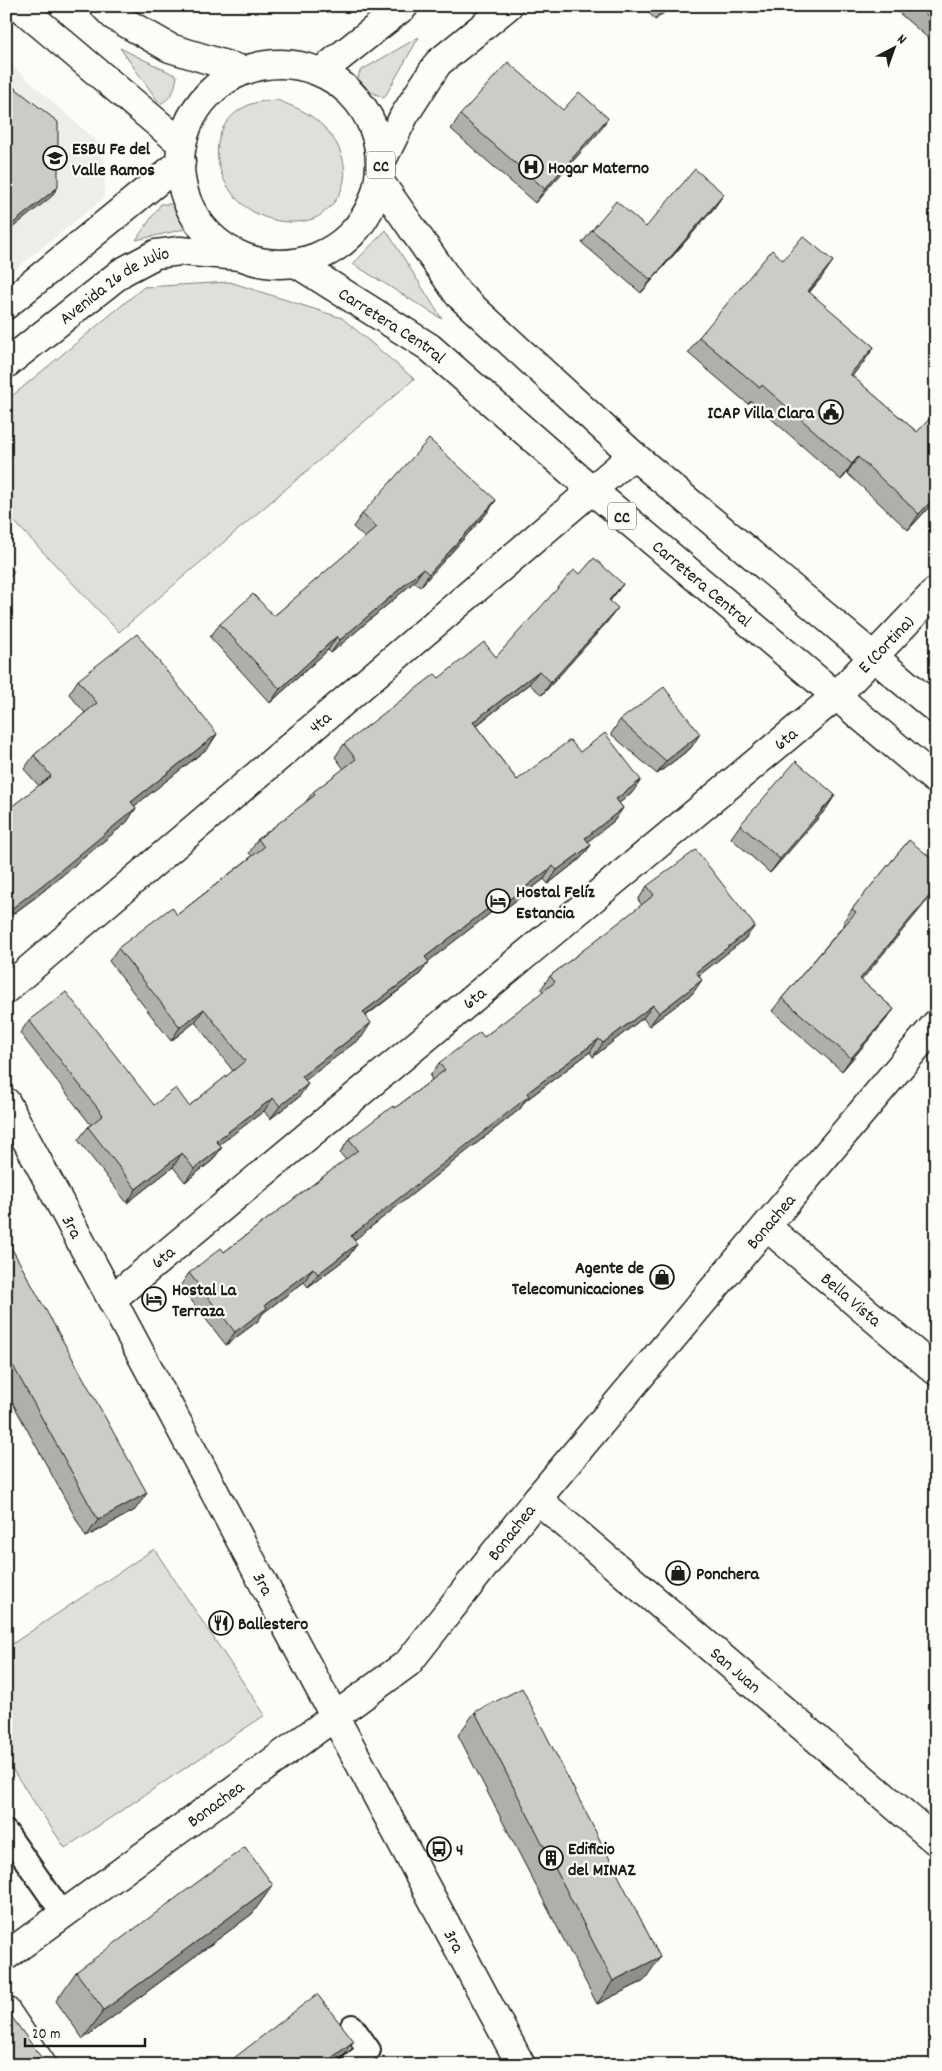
<svg xmlns="http://www.w3.org/2000/svg" width="942" height="2071" viewBox="0 0 942 2071" font-family="Dekko,sans-serif">
<rect width="100%" height="100%" fill="#fdfcf7"/>
<filter id="ink" filterUnits="userSpaceOnUse"><feTurbulence type="fractalNoise" baseFrequency=".02" numOctaves="2"/><feDisplacementMap in="SourceGraphic" scale="10" xChannelSelector="R" yChannelSelector="G"/><feConvolveMatrix kernelMatrix="1 2 1 2 8 2 1 2 1" color-interpolation-filters="sRGB"/></filter>
<g filter="url(#ink)">
<polygon fill="#eeede9" points="6,60 104,148 105,168 104,198 6,277"/>
<g fill="#e0dfdb" stroke="#7e7e7c">
<polygon points="419,37 384,98 369,91 358,78 360,71"/>
<path d="M120 48 177 76C175 89 172 98 160 104Z"/>
<path d="M277 100C289 105 301 109 311 116 346 141 360 185 322 214 313 221 301 222 290 222 274 222 254 215 241 203 210 174 206 122 251 104 258 101 269 101 277 100Z"/>
<polygon points="161,204 173,204 186,221 185,229 136,240"/>
<polygon points="386,230 442,319 353,264"/>
<polygon points="230,282 342,318 414,379 119,632 6,513 6,401 144,287"/>
<polygon points="154,1549 265,1715 65,1848 6,1760 6,1648"/>
</g>
<g fill="none" stroke-linecap="round" stroke-linejoin="round">
<g stroke="#1c1c1c" stroke-width="26">
<g id="service">
<polyline points="6,1832 63,1914"/>
<polyline points="352,2065 369,2050 352,2026"/>
</g>
</g>
<g stroke="#1c1c1c" stroke-width="31">
<g id="minor">
<path id="s1" d="M6 989 633 455"/>
<path id="s2" d="M6 1102 521 2065"/>
<path id="s3" d="M767 1227 936 1371"/>
<path id="s4" d="M112 1299 836 696 936 591"/>
<path id="s5" d="M537 1499 936 1841"/>
<path id="s6" d="M6 1956 408 1663 537 1499 936 1024"/>
<polyline points="6,2011 42,2065"/>
</g>
</g>
<g stroke="#1c1c1c" stroke-width="31">
<g id="secondary">
<polyline points="322,71 404,6"/>
<polyline points="381,162 404,116 438,63 508,6"/>
<polyline points="6,305 181,162"/>
<path id="s7" d="M6 364 122 272 156 254 180 251 240 256"/>
</g>
</g>
<g stroke="#1c1c1c" stroke-width="31">
<g id="primary">
<polyline points="19,6 182,144"/>
<polyline points="104,6 114,16 170,48 239,69"/>
<circle cx="280" cy="164" r="100"/>
<polyline points="380,182 458,294 633,455 936,709"/>
<path id="s8" d="M299 265 429 347 592 490 936 780"/>
</g>
</g>
<use href="#service" stroke="#fdfcf7" stroke-width="22"/>
<use href="#minor" stroke="#fdfcf7" stroke-width="28"/>
<use href="#secondary" stroke="#fdfcf7" stroke-width="28"/>
<use href="#primary" stroke="#fdfcf7" stroke-width="28"/>
</g>
<g fill="#afafac" stroke="#1c1c1c">
<polygon points="644,6 672,6 655,20"/>
<polygon points="891,6 936,6 936,45"/>
<polygon points="460,115 599,132 535,203 451,129"/>
<polygon points="715,207 641,293 582,243 592,230 646,227"/>
<polygon points="783,260 822,277 809,293 874,347 863,363 852,376 917,432 936,414 936,472 933,475 934,502 908,530 847,473 841,480 751,401 748,404 688,353 699,337"/>
<polygon points="496,500 487,513 420,587 414,582 331,653 328,650 270,703 210,637 220,624 274,616 365,538 353,527 362,514"/>
<polygon points="580,574 623,584 610,601 608,621 542,695 529,684 476,726 517,780 580,752 632,793 619,803 623,808 614,821 588,841 591,845 581,858 548,884 544,879 501,912 497,908 428,961 429,962 419,975 366,1016 362,1037 305,1080 299,1097 270,1119 264,1111 219,1144 222,1147 212,1161 185,1182 173,1167 127,1203 78,1140 88,1127 91,1125 20,1033 29,1020 154,1105 189,1106 233,1071 195,1022 171,1041 109,961 118,948 177,915 252,856 249,853 258,839 305,803 313,792 344,769 335,757 344,744 439,678 496,657"/>
<polygon points="78,680 217,734 208,748 134,806 136,808 127,822 36,897 6,919 6,811 39,786 24,769 34,755 85,713 69,694"/>
<polygon points="620,720 691,748 657,774 611,734"/>
<polygon points="835,795 826,809 770,873 731,838 740,825"/>
<polygon points="909,840 861,980 894,1009 884,1022 842,1071 772,1011 782,998 845,924 843,922 852,909"/>
<polygon points="647,886 745,939 699,975 693,993 649,1026 643,1018 593,1057 590,1052 525,1101 520,1109 354,1240 357,1244 348,1257 308,1287 304,1282 263,1313 258,1321 226,1345 180,1286 189,1273 224,1252 346,1160 340,1153 349,1139 395,1108 432,1080 430,1076 439,1063 484,1037 543,992 541,989 550,976 642,905 638,900"/>
<polygon points="6,1238 135,1510 86,1537 6,1391"/>
<polygon points="475,1712 644,1981 597,2004 458,1735"/>
<polygon points="273,1885 252,1914 83,2039 56,2001 76,1972"/>
</g>
<g fill="#8f8e8c" stroke="#1c1c1c">
<polygon points="672,6 655,20 664,7"/>
<polygon points="608,118 599,132 535,203 545,189"/>
<polygon points="58,187 51,197 6,233 6,229"/>
<polygon points="724,194 715,207 641,293 651,280"/>
<polygon points="833,261 822,277 796,307 808,291"/>
<polygon points="874,347 863,363 839,390 850,374"/>
<polygon points="858,457 847,473 841,480 852,464"/>
<polygon points="936,468 936,472 920,489 931,473"/>
<polygon points="936,496 936,499 934,502 908,530 919,514"/>
<polygon points="496,500 487,513 420,587 429,574"/>
<polygon points="423,569 414,582 331,653 340,640"/>
<polygon points="14,572 6,582 6,578"/>
<polygon points="623,584 613,597 600,613 609,600"/>
<polygon points="618,608 608,621 542,695 551,682"/>
<polygon points="337,636 328,650 270,703 280,689"/>
<polygon points="539,671 529,684 463,736 473,722"/>
<polygon points="217,734 208,748 122,816 131,802"/>
<polygon points="700,734 691,748 657,774 666,761"/>
<polygon points="641,780 632,793 607,813 616,799"/>
<polygon points="835,795 826,809 770,873 780,859"/>
<polygon points="136,808 127,822 36,897 6,919 6,913"/>
<polygon points="623,808 614,821 576,851 585,838"/>
<polygon points="591,845 581,858 548,884 557,870"/>
<polygon points="553,866 544,879 501,912 510,899"/>
<polygon points="936,888 936,890 851,993 860,979"/>
<polygon points="507,894 497,908 416,971 425,957"/>
<polygon points="755,926 745,939 687,985 696,972"/>
<polygon points="429,962 419,975 353,1025 363,1012"/>
<polygon points="702,980 693,993 649,1026 659,1013"/>
<polygon points="653,1005 643,1018 593,1057 603,1043"/>
<polygon points="204,1009 195,1022 171,1041 180,1027"/>
<polygon points="894,1009 884,1022 842,1071 851,1058"/>
<polygon points="371,1023 362,1037 293,1090 302,1076"/>
<polygon points="599,1039 590,1052 525,1101 520,1109 342,1250 351,1236 527,1093"/>
<polygon points="308,1084 299,1097 270,1119 280,1106"/>
<polygon points="273,1098 264,1111 207,1154 216,1141"/>
<polygon points="222,1147 212,1161 185,1182 194,1169"/>
<polygon points="182,1153 173,1167 127,1203 136,1189"/>
<polygon points="357,1244 348,1257 308,1287 318,1274"/>
<polygon points="313,1268 304,1282 263,1313 258,1321 226,1345 235,1332 265,1305"/>
<polygon points="147,1493 135,1510 86,1537 98,1520"/>
<polygon points="273,1885 252,1914 83,2039 104,2010"/>
<polygon points="660,1957 644,1981 597,2004 613,1981"/>
<polygon points="354,2041 340,2060 334,2065 322,2065"/>
<polygon points="41,2057 35,2065 30,2065"/>
</g>
<g fill="#cccbc8" stroke="#1c1c1c">
<polygon points="916,6 936,6 936,23"/>
<polygon points="508,62 563,110 579,92 608,118 545,189 460,115"/>
<polygon points="6,81 58,122 58,187 6,229"/>
<polygon points="695,169 724,194 651,280 592,230 616,201 646,227"/>
<polygon points="803,236 833,261 808,291 874,347 850,374 917,432 935,413 936,414 936,468 931,473 936,477 936,496 919,514 858,457 852,464 762,385 760,388 699,337 772,250 783,260"/>
<polygon points="429,439 496,500 429,574 423,569 340,640 337,636 280,689 220,624 253,594 274,616 377,527 362,514"/>
<polygon points="594,558 623,584 609,600 618,608 551,682 539,671 473,722 517,780 570,740 580,752 605,733 641,780 616,799 623,808 585,838 591,845 557,870 553,866 510,899 507,894 425,957 429,962 363,1012 371,1023 302,1076 308,1084 280,1106 273,1098 216,1141 222,1147 194,1169 182,1153 136,1189 88,1127 103,1115 29,1020 66,992 154,1105 176,1088 189,1106 245,1061 204,1009 180,1027 118,948 172,907 177,915 264,847 258,839 315,795 313,792 356,759 344,744 435,674 439,678 484,642 496,657 574,570 580,574"/>
<polygon points="6,563 14,572 6,578"/>
<polygon points="137,634 217,734 131,802 136,808 45,883 6,913 6,811 51,776 34,755 97,703 78,680"/>
<polygon points="664,687 700,734 666,761 620,720"/>
<polygon points="796,761 835,795 780,859 740,825"/>
<polygon points="909,840 936,862 936,888 860,979 894,1009 851,1058 782,998 856,912 852,909"/>
<polygon points="696,850 755,926 696,972 702,980 659,1013 653,1005 603,1043 599,1039 527,1093 529,1096 351,1236 357,1244 318,1274 313,1268 265,1305 267,1308 235,1332 189,1273 221,1248 224,1252 358,1150 349,1139 393,1106 395,1108 445,1070 439,1063 480,1032 484,1037 555,982 550,976 654,895 647,886"/>
<polygon points="6,1238 147,1493 98,1520 6,1353"/>
<polygon points="522,1688 660,1957 613,1981 475,1712"/>
<polygon points="245,1847 273,1885 104,2010 76,1972"/>
<polygon points="317,1994 354,2041 322,2065 225,2065"/>
<polygon points="6,2009 41,2057 30,2065 6,2065"/>
</g>
</g>
<defs>
<g id="school-ring" transform="scale(1.25)"><circle r="9.5" fill="#fdfcf7" stroke="#1c1c1c" stroke-width="1.5"/><path d="M0-5L7-2L0 1L-7-2ZM-4 1L0 2.5L4 1V4Q0 6-4 4Z" fill="#1c1c1c"/></g>
<g id="hospital-ring" transform="scale(1.25)"><circle r="9.5" fill="#fdfcf7" stroke="#1c1c1c" stroke-width="1.5"/><path d="M-5-5h3v3.5h4V-5h3V5h-3V1.5h-4V5h-3Z" fill="#1c1c1c"/></g>
<g id="civic-ring" transform="scale(1.25)"><circle r="9.5" fill="#fdfcf7" stroke="#1c1c1c" stroke-width="1.5"/><path d="M-.6-6.5H3V-4.5H.6V-3L4-1V1h2V6H-6V1h2V-1L-.6-3ZM-1.2 2.5V6h2.4V2.5Z" fill="#1c1c1c"/></g>
<g id="hotel-ring" transform="scale(1.25)"><circle r="9.5" fill="#fdfcf7" stroke="#1c1c1c" stroke-width="1.5"/><path d="M-6-4.5h1.5V1H6V5H4.5V3h-9V5H-6ZM-4 0a1.8 1.8 0 1 1 3.6 0ZM.5 0V-2.5h3Q6-2.5 6 0Z" fill="#1c1c1c"/></g>
<g id="shop-ring" transform="scale(1.25)"><circle r="9.5" fill="#fdfcf7" stroke="#1c1c1c" stroke-width="1.5"/><path d="M-5-2.5h2.3a2.7 3.5 0 0 1 5.4 0H5L5.5 6h-11ZM-1.5-2.5h3a1.5 2.3 0 0 0-3 0Z" fill="#1c1c1c"/></g>
<g id="restaurant-ring" transform="scale(1.25)"><circle r="9.5" fill="#fdfcf7" stroke="#1c1c1c" stroke-width="1.5"/><path d="M-5-6h1v4h1v-4h1v4h1v-4h1v5L-1.5 .5V6h-2V.5L-5-1ZM5-6V6H3V1.5H1.5Q1.5-4 5-6Z" fill="#1c1c1c"/></g>
<g id="bus-ring" transform="scale(1.25)"><circle r="9.5" fill="#fdfcf7" stroke="#1c1c1c" stroke-width="1.5"/><path d="M-5-6H5V4H4V6H2V4H-2V6H-4V4H-5ZM-3.5-4V0h7V-4ZM-3.5 1.2v1.5H-2V1.2ZM2 1.2v1.5H3.5V1.2Z" fill="#1c1c1c"/></g>
<g id="building-ring" transform="scale(1.25)"><circle r="9.5" fill="#fdfcf7" stroke="#1c1c1c" stroke-width="1.5"/><path d="M-4-6H4V6H1V3H-1V6H-4ZM-2.5-4.3h1.7v1.8h-1.7ZM.8-4.3h1.7v1.8H.8ZM-2.5-1h1.7V.8h-1.7ZM.8-1h1.7V.8H.8Z" fill="#1c1c1c"/></g>
</defs>
<g fill-rule="evenodd">
<use href="#school-ring" x="55" y="158"/>
<use href="#hospital-ring" x="531" y="167"/>
<use href="#civic-ring" x="831" y="412"/>
<use href="#hotel-ring" x="498" y="901"/>
<use href="#shop-ring" x="662" y="1277"/>
<use href="#hotel-ring" x="154" y="1299"/>
<use href="#shop-ring" x="678" y="1573"/>
<use href="#restaurant-ring" x="221" y="1623"/>
<use href="#bus-ring" x="439" y="1849"/>
<use href="#building-ring" x="551" y="1858"/>
</g>
<g text-anchor="middle" stroke-width="4.5" stroke-linejoin="round" paint-order="stroke">
<g fill="#fdfcf7" stroke="#605f5e" stroke-width="1">
<rect x="367" y="151.5" width="28" height="27" rx="4"/>
<rect x="608" y="502.5" width="28" height="27" rx="4"/>
</g>
<g font-size="16" font-weight="bold" fill="#1c1c1c">
<text x="381" y="171">CC</text>
<text x="622" y="522">CC</text>
</g>
<g font-size="18" font-weight="bold" fill="#1c1c1c" stroke="#fdfcf7" text-anchor="start">
<text x="72" y="154">ESBU Fe del<tspan x="72" dy="21">Valle Ramos</tspan></text>
<text x="548" y="173">Hogar Materno</text>
<text x="814" y="418" text-anchor="end">ICAP Villa Clara</text>
<text x="516" y="897">Hostal Felíz<tspan x="516" dy="21">Estancia</tspan></text>
<text x="644" y="1273" text-anchor="end">Agente de<tspan x="644" dy="21">Telecomunicaciones</tspan></text>
<text x="172" y="1295">Hostal La<tspan x="172" dy="21">Terraza</tspan></text>
<text x="696" y="1579">Ponchera</text>
<text x="238" y="1629">Ballestero</text>
<text x="568" y="1854">Edificio<tspan x="568" dy="21">del MINAZ</tspan></text>
<text x="456" y="1855">4</text>
</g>
<g font-size="18" fill="#1c1c1c" stroke="#fdfcf7">
<text dy="6" stroke="none"><textPath href="#s7" startOffset="135">Avenida 26 de Julio</textPath></text>
<text dy="6" stroke="none"><textPath href="#s8" startOffset="111">Carretera Central</textPath></text>
<text dy="6" stroke="none"><textPath href="#s8" startOffset="515">Carretera Central</textPath></text>
<text dy="6" stroke="none"><textPath href="#s4" startOffset="1014">E (Cortina)</textPath></text>
<text dy="6" stroke="none"><textPath href="#s1" startOffset="412">4ta</textPath></text>
<text dy="6" stroke="none"><textPath href="#s4" startOffset="876">6ta</textPath></text>
<text dy="6" stroke="none"><textPath href="#s4" startOffset="471">6ta</textPath></text>
<text dy="6" stroke="none"><textPath href="#s6" startOffset="1069">Bonachea</textPath></text>
<text dy="6" stroke="none"><textPath href="#s2" startOffset="141">3ra</textPath></text>
<text dy="6" stroke="none"><textPath href="#s4" startOffset="66">6ta</textPath></text>
<text dy="6" stroke="none"><textPath href="#s3" startOffset="111">Bella Vista</textPath></text>
<text dy="6" stroke="none"><textPath href="#s6" startOffset="664">Bonachea</textPath></text>
<text dy="6" stroke="none"><textPath href="#s2" startOffset="546">3ra</textPath></text>
<text dy="6" stroke="none"><textPath href="#s5" startOffset="262">San Juan</textPath></text>
<text dy="6" stroke="none"><textPath href="#s6" startOffset="259">Bonachea</textPath></text>
<text dy="6" stroke="none"><textPath href="#s2" startOffset="951">3ra</textPath></text>
</g>
</g>
<rect width="942" height="2071" fill="none" stroke="#fdfcf7" stroke-width="25"/>
<rect x="12" y="12" width="917" height="2046" fill="none" stroke="#1c1c1c" stroke-width="2" filter="url(#ink)"/>
<g transform="translate(894 48) rotate(41)" stroke="#fdfcf7" stroke-width="4" paint-order="stroke">
<path d="M0-4L9 19L0 12L-9 19Z" fill="#1c1c1c"/>
<text y="-8" font-size="14" font-weight="bold" text-anchor="middle" fill="#1c1c1c">N</text>
</g>
<path d="M25 2038v8h120v-8" fill="none" stroke="#1c1c1c" stroke-width="2.5"/>
<text x="32" y="2038" font-size="15" fill="#1c1c1c" stroke="#fdfcf7" stroke-width="4" paint-order="stroke">20 m</text>
</svg>
